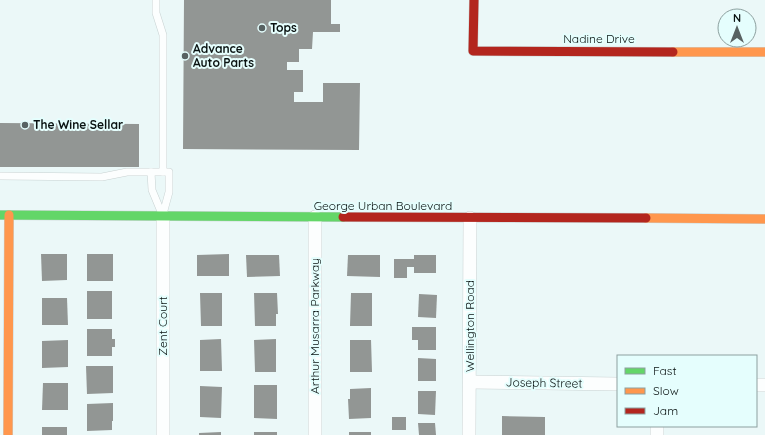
<svg xmlns="http://www.w3.org/2000/svg" width="765" height="435" viewBox="0 0 765 435" font-family="Quicksand,sans-serif">
<rect width="100%" height="100%" fill="#ebf8f8"/>
<g fill="#929694">
<polygon points="184,0 331,0 331,24 340,24 340,32 313,32 312,49 299,49 299,62 287,62 287,70 303,70 303,92 294,92 294,102 323,102 323,83 360,83 359,150 183,149"/>
<polygon points="0,123 139,124 139,167 0,167"/>
<polygon points="41,254 67,254 67,280 42,281"/>
<rect x="87" y="254" width="26" height="27"/>
<polygon points="229,254 229,276 197,276 197,255"/>
<polygon points="246,255 279,255 280,276 247,277"/>
<polygon points="348,255 380,255 380,277 347,276"/>
<polygon points="414,255 436,255 436,273 414,273 414,267 407,267 407,278 394,278 394,259 414,259"/>
<rect x="87" y="291" width="25" height="28"/>
<polygon points="200,293 222,293 222,326 201,326"/>
<polygon points="254,293 277,293 278,314 276,314 276,326 255,326"/>
<polygon points="351,293 372,293 372,326 350,326"/>
<polygon points="419,294 437,295 436,318 418,317"/>
<polygon points="42,298 67,298 68,325 42,325"/>
<polygon points="412,327 436,327 436,350 418,350 418,340 412,340"/>
<polygon points="87,329 112,329 112,339 115,339 115,347 112,347 112,356 87,356"/>
<polygon points="221,339 222,371 200,371 200,340"/>
<polygon points="276,339 276,372 255,372 254,340"/>
<polygon points="68,340 68,367 42,368 42,341"/>
<polygon points="350,340 371,340 372,372 350,372"/>
<polygon points="418,358 436,359 436,381 418,381"/>
<polygon points="86,366 113,366 113,393 87,394"/>
<polygon points="43,383 68,383 68,410 42,410"/>
<polygon points="254,385 277,385 277,419 254,418"/>
<polygon points="200,386 222,387 221,418 200,417"/>
<polygon points="371,388 371,418 349,419 348,399 350,399 350,389"/>
<polygon points="418,391 436,391 435,415 418,414"/>
<polygon points="113,403 113,421 112,421 112,430 87,431 87,404"/>
<polygon points="502,416 545,417 545,435 502,435"/>
<rect x="392" y="417" width="14" height="13"/>
<polygon points="418,423 435,423 436,435 419,435"/>
<rect x="42" y="427" width="25" height="8"/>
<polygon points="221,432 221,435 199,435 199,433"/>
<rect x="254" y="432" width="23" height="3"/>
<rect x="349" y="432" width="22" height="3"/>
</g>
<g fill="none" stroke-linecap="round" stroke-linejoin="round">
<g stroke="#c8d2d2" stroke-width="8">
<g id="lane">
<polyline points="156,0 156,13 163,35 163,172"/>
<polyline points="151,172 152,190 162,214"/>
<polyline points="0,176 102,177 127,172 169,172 169,192 163,214"/>
</g>
</g>
<g stroke="#c8d2d2" stroke-width="14">
<g id="street">
<polyline points="163,216 163,435"/>
<polyline points="470,382 618,384"/>
<polyline points="756,385 765,385"/>
<polyline points="657,426 657,435"/>
<polyline points="315,435 315,217"/>
<polyline points="469,435 470,218"/>
</g>
</g>
<g stroke="#c8d2d2" stroke-width="10">
<polyline id="fast" points="0,215 343,217"/>
</g>
<g stroke="#c8d2d2" stroke-width="10">
<g id="slow">
<polyline points="673,52 765,52"/>
<polyline points="646,218 765,219"/>
<polyline points="8,435 9,215"/>
</g>
</g>
<g stroke="#c8d2d2" stroke-width="10">
<g id="jam">
<polyline points="474,0 473,51 673,52"/>
<polyline points="343,217 646,218"/>
</g>
</g>
<use href="#lane" stroke="#fcfefe" stroke-width="7"/>
<use href="#street" stroke="#fcfefe" stroke-width="13"/>
<use href="#fast" stroke="#63d668" stroke-width="9"/>
<use href="#slow" stroke="#ff974d" stroke-width="9"/>
<use href="#jam" stroke="#b3261e" stroke-width="9"/>
</g>
<g fill="#586262" stroke="#e5fefd" stroke-width="1.5">
<circle cx="262" cy="28" r="4"/>
<circle cx="185" cy="56" r="4"/>
<circle cx="25" cy="125" r="4"/>
</g>
<g text-anchor="middle" stroke-width="4" stroke-linejoin="round" paint-order="stroke">
<g font-size="12" font-weight="bold" fill="#091211" stroke="#e5fefd" text-anchor="start">
<text x="270" y="32">Tops</text>
<text x="193" y="53">Advance<tspan x="193" dy="14">Auto Parts</tspan></text>
<text x="33" y="129">The Wine Sellar</text>
</g>
<g font-size="12" fill="#091211" stroke="#e5fefd">
<text x="599" y="43">Nadine Drive</text>
<text x="383" y="210">George Urban Boulevard</text>
<text transform="translate(163 326) rotate(-90)" y="4">Zent Court</text>
<text transform="translate(315 326) rotate(-90)" y="4">Arthur Musarra Parkway</text>
<text transform="translate(470 326) rotate(-90)" y="4">Wellington Road</text>
<text transform="translate(544 383) rotate(1)" y="4">Joseph Street</text>
</g>
</g>
<rect x="617" y="355" width="140" height="72" fill="#e5fefd" stroke="#8da09f"/>
<rect x="625" y="368" width="20" height="6" fill="#63d668" stroke="#8da09f"/>
<text x="653" y="375" font-size="12" fill="#091211">Fast</text>
<rect x="625" y="388" width="20" height="6" fill="#ff974d" stroke="#8da09f"/>
<text x="653" y="395" font-size="12" fill="#091211">Slow</text>
<rect x="625" y="408" width="20" height="6" fill="#b3261e" stroke="#8da09f"/>
<text x="653" y="415" font-size="12" fill="#091211">Jam</text>
<g transform="translate(737 28)"><circle r="19" fill="#e5fefd" stroke="#8da09f"/>
<path d="M0-3L7 15L0 10L-7 15Z" fill="#586262"/>
<text y="-6" font-size="11" font-weight="bold" text-anchor="middle" fill="#091211">N</text>
</g>
</svg>
